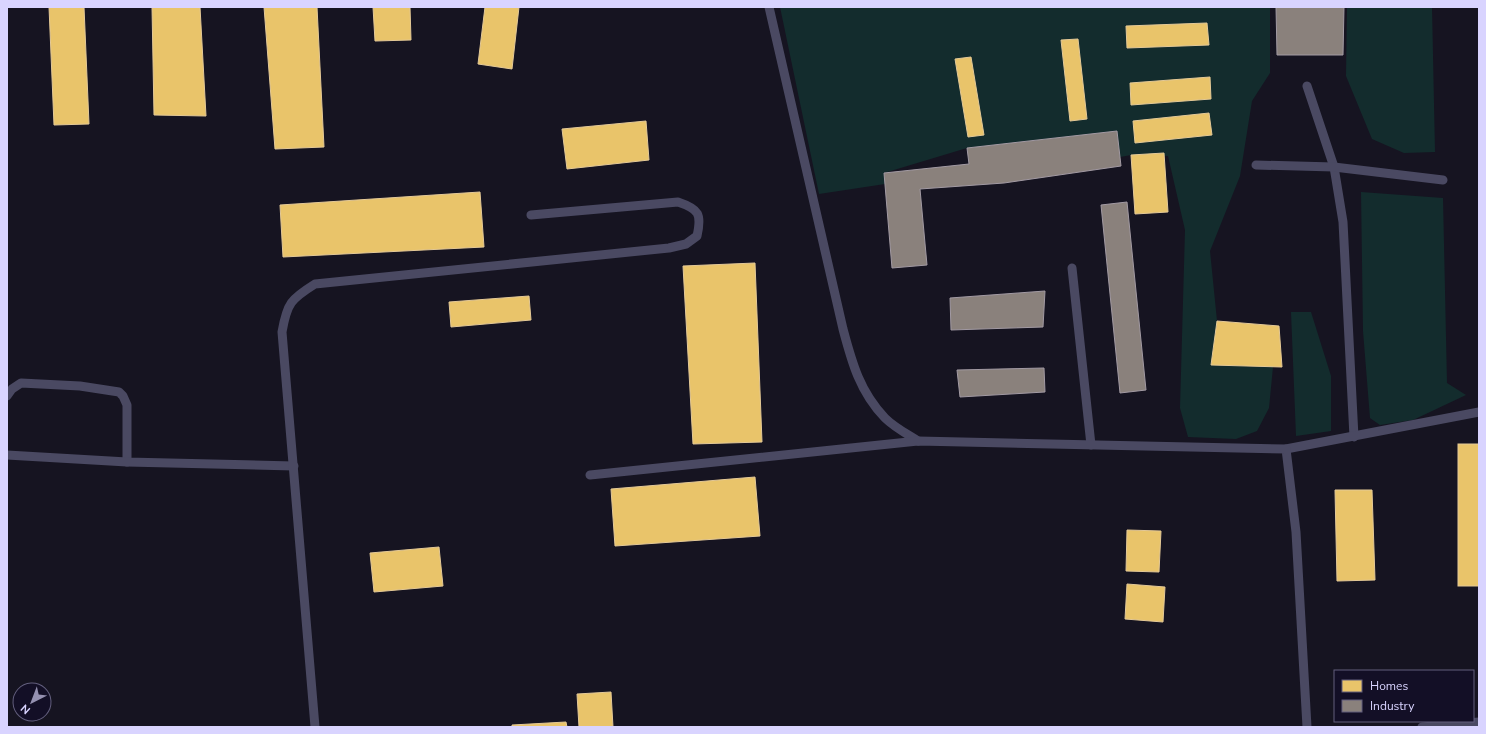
<svg xmlns="http://www.w3.org/2000/svg" width="1486" height="734" viewBox="0 0 1486 734" font-family="'Nunito Sans',sans-serif">
<rect width="100%" height="100%" fill="#161421"/>
<g fill="#132c2d">
<polygon points="780,7 1270,7 1270,73 1252,101 1240,176 1210,251 1217,321 1211,365 1273,367 1269,408 1257,431 1236,439 1188,437 1180,408 1185,230 1168,156 1131,155 1120,157 1117,131 967,148 884,173 885,184 819,194"/>
<polygon points="1347,7 1432,7 1435,152 1404,153 1372,139 1346,76"/>
<polygon points="1361,192 1443,198 1447,383 1466,395 1413,420 1380,425 1370,418 1363,331"/>
<polygon points="1291,312 1311,312 1331,376 1331,431 1296,436"/>
</g>
<g fill="#e9c46a" stroke="#e4c997">
<polygon points="49,7 84,7 89,124 54,125"/>
<polygon points="152,7 200,7 206,116 154,115"/>
<polygon points="264,7 317,7 324,147 275,149"/>
<polygon points="373,7 410,7 411,40 375,41"/>
<polygon points="485,7 519,7 512,69 478,64"/>
<polygon points="1207,23 1209,45 1127,48 1126,26"/>
<polygon points="1078,39 1087,119 1070,121 1061,40"/>
<polygon points="971,57 984,135 968,137 955,59"/>
<polygon points="1210,77 1211,99 1131,105 1130,83"/>
<polygon points="1209,113 1212,135 1135,143 1133,121"/>
<polygon points="646,121 649,160 567,169 562,129"/>
<polygon points="1164,153 1168,212 1135,214 1131,155"/>
<polygon points="480,192 484,247 283,257 280,205"/>
<polygon points="755,263 762,442 693,444 683,266"/>
<polygon points="529,296 531,320 451,327 449,302"/>
<polygon points="1217,321 1279,326 1282,367 1211,365"/>
<rect x="1458" y="444" width="21" height="142"/>
<polygon points="755,477 760,536 615,546 611,489"/>
<polygon points="1335,490 1372,490 1375,580 1337,581"/>
<polygon points="1127,530 1161,531 1159,572 1126,571"/>
<polygon points="439,547 443,586 374,592 370,553"/>
<polygon points="1127,584 1165,587 1163,622 1125,619"/>
<polygon points="611,692 613,727 579,727 577,694"/>
<polygon points="566,722 567,727 512,727 512,725"/>
</g>
<g fill="#8a817c" stroke="#a29aa3">
<polygon points="1276,7 1344,7 1343,55 1277,55"/>
<polygon points="1117,131 1121,166 1004,183 920,189 927,265 892,268 884,173 969,164 967,148"/>
<polygon points="1127,202 1146,390 1120,393 1101,205"/>
<polygon points="1045,291 1043,327 951,330 950,298"/>
<polygon points="1044,368 1045,392 960,397 957,370"/>
</g>
<g fill="none" stroke-linecap="round" stroke-linejoin="round">
<g stroke="#4a4962" stroke-width="9">
<path d="M769 7 843 329C852 363 860 392 885 418 894 427 907 434 918 441"/>
<polyline points="1307,86 1334,167 1343,222 1354,437"/>
<polyline points="1256,165 1334,167 1443,180"/>
<polyline points="1072,268 1091,445"/>
<polyline points="7,396 12,389 21,383 80,386 119,392 123,396 127,405 127,462"/>
<polyline points="1286,449 1479,412"/>
<polyline points="7,455 127,462 294,466"/>
<polyline points="590,475 918,441 1286,449 1296,532 1307,727"/>
<path d="M315 727 282 332C287 303 291 299 315 284L669 248 686 244 697 236C702 214 699 209 678 202L531 215"/>
<polyline points="1422,727 1479,722"/>
</g>
</g>
<rect width="1486" height="734" fill="none" stroke="#d9d4ff" stroke-width="16"/>
<rect x="1334" y="670" width="140" height="52" fill="#130f26" stroke="#625e7d"/>
<rect x="1342" y="680" width="20" height="12" fill="#e9c46a" stroke="#625e7d"/>
<text x="1370" y="690" font-size="12" fill="#d9d4ff">Homes</text>
<rect x="1342" y="700" width="20" height="12" fill="#8a817c" stroke="#625e7d"/>
<text x="1370" y="710" font-size="12" fill="#d9d4ff">Industry</text>
<g transform="translate(32 702) rotate(222)"><circle r="19" fill="#130f26" stroke="#625e7d"/>
<path d="M0-3L7 15L0 10L-7 15Z" fill="#9591b1"/>
<text y="-6" font-size="11" font-weight="bold" text-anchor="middle" fill="#d9d4ff">N</text>
</g>
</svg>
